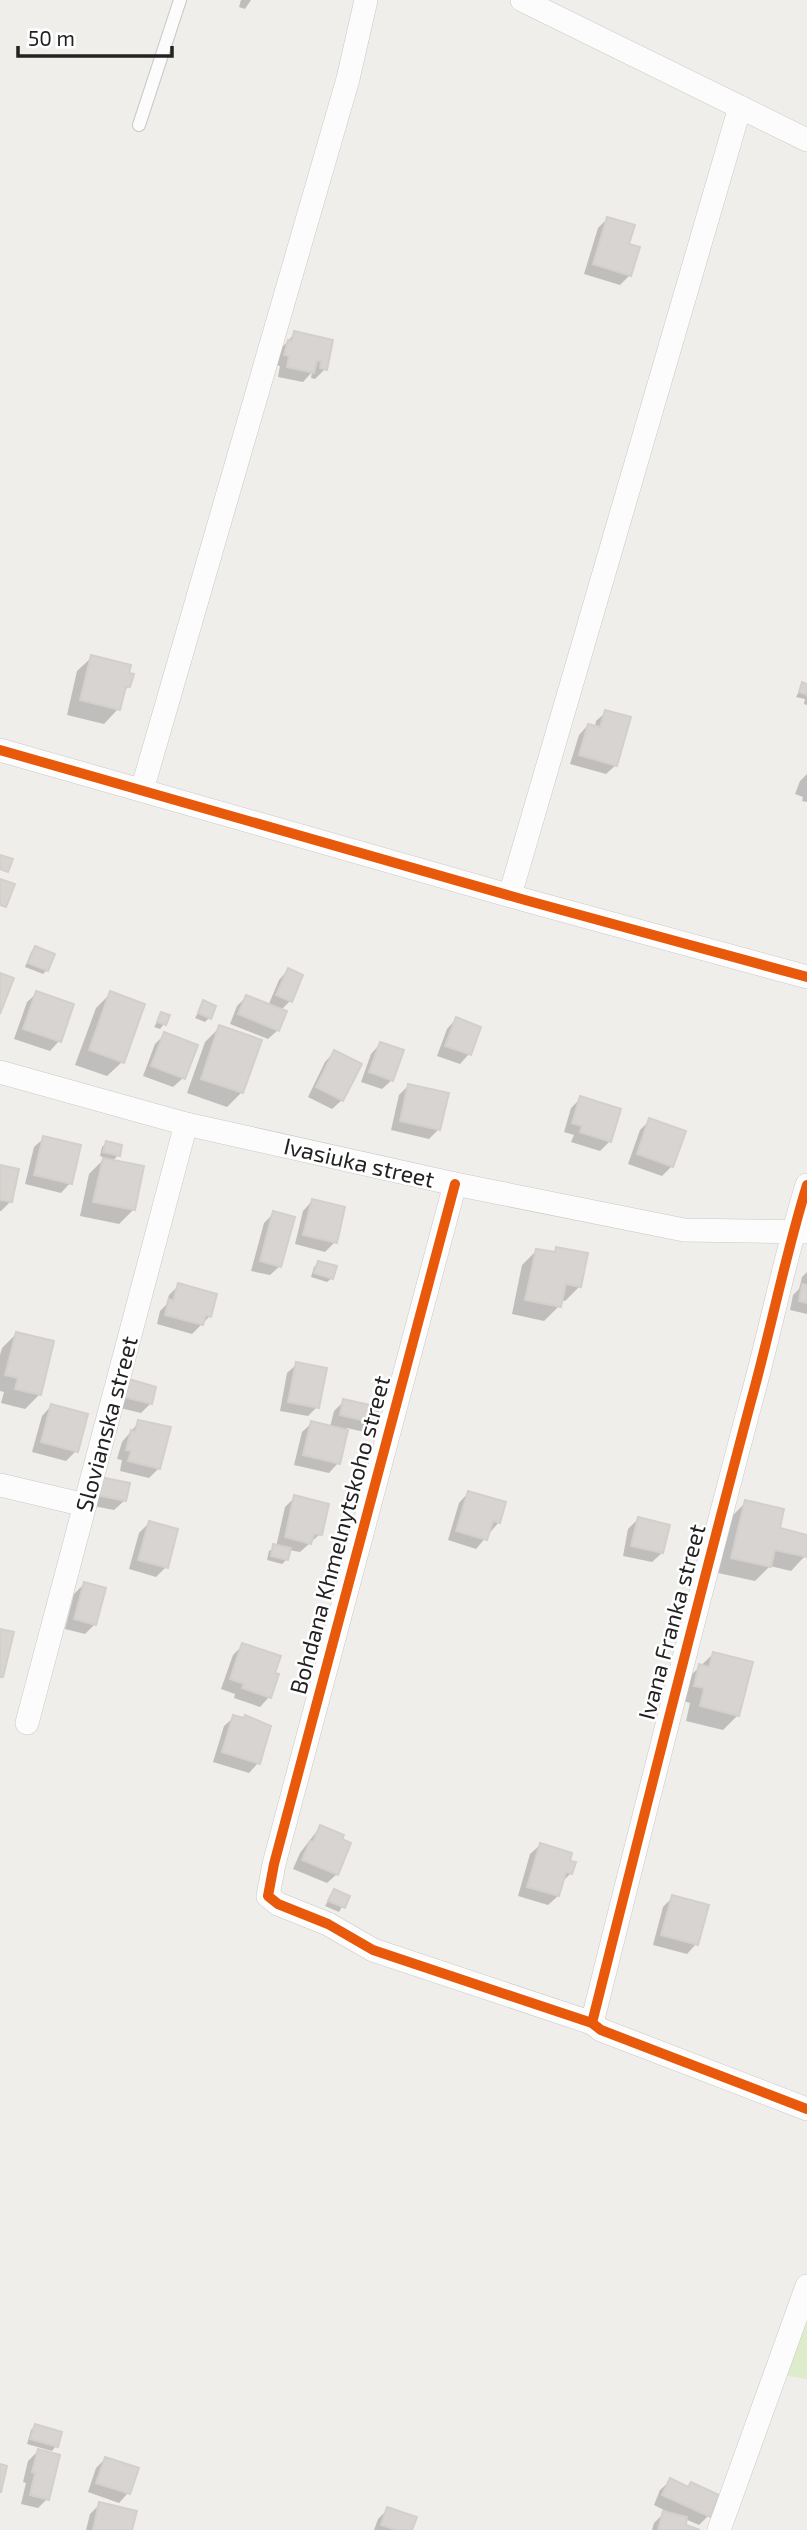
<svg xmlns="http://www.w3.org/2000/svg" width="807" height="2530" viewBox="0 0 807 2530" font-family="'Exo 2',sans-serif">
<rect width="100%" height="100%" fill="#f0eeeb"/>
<polygon fill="#ddeccb" points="807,2308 807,2379 781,2375"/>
<g fill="#0003">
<polygon points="241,0 251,0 245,9 239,7"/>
<polygon points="607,219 627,245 630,275 620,285 584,274 598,228"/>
<polygon points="295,333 331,341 325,369 315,379 311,378 312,372 303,382 278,377 280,366 276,365 278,352"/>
<polygon points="92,657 129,686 123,692 118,709 104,724 67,715 77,671"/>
<polygon points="803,684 807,686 807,705 804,704 805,699 796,697"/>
<polygon points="606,712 616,765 606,774 570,764 579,735 588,725 595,727 596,721"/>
<polygon points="807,774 807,802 802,801 803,797 795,794 800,781"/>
<polygon points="36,948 47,970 43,974 25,967 31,952"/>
<polygon points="288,970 290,1001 280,1011 278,1030 268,1039 230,1024 237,1006 246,997 268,1006 279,980"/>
<polygon points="37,993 72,1005 59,1041 50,1051 14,1039 27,1002"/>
<polygon points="111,993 122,1062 107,1076 75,1065 96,1008"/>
<polygon points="204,1002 209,1018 205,1022 195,1018"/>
<polygon points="162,1014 164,1024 160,1029 154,1027"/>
<polygon points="456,1019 469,1054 460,1064 437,1056 447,1029"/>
<polygon points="220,1027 242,1092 227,1107 187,1093 205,1042"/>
<polygon points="165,1034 183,1078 173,1087 143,1076 155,1044"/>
<polygon points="380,1044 392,1080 382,1089 361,1082 371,1054"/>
<polygon points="334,1052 342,1100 332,1109 308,1097 325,1062"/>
<polygon points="408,1086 439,1129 429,1139 391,1130 399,1095"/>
<polygon points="581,1098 610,1141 600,1151 571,1142 574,1135 564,1132 571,1108"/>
<polygon points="650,1120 672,1166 662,1176 628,1164 640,1130"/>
<polygon points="44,1138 70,1183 61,1193 25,1184 34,1147"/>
<polygon points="106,1143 118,1155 112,1162 133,1210 119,1224 80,1216 89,1174 105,1158 100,1156 102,1147"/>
<polygon points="0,1167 10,1202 1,1211 0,1211"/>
<polygon points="312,1201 335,1242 325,1252 295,1244 303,1211"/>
<polygon points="274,1213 280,1266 270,1275 251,1271 264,1223"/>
<polygon points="556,1249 580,1286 565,1301 560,1300 559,1306 544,1321 512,1314 522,1265 537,1250 551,1254"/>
<polygon points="318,1263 332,1278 327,1282 311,1277 314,1267"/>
<polygon points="807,1272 807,1314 790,1310 793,1295 799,1289 802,1277"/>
<polygon points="179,1285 210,1316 192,1334 157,1324 160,1311 166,1305 169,1295"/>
<polygon points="16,1334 40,1394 25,1409 1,1403 4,1392 0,1391 0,1355 2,1348"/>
<polygon points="297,1364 317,1407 308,1416 280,1411 287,1373"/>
<polygon points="120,1391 150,1404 141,1413 116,1407"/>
<polygon points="344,1401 374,1422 364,1432 347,1428 338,1463 329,1473 294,1465 302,1432 312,1423 330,1427 334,1411"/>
<polygon points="51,1406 76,1451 66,1461 32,1452 42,1416"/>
<polygon points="139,1422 159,1468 149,1478 120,1471 122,1460 117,1459 122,1442"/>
<polygon points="101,1479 124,1501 114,1510 88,1505"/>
<polygon points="468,1493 499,1522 476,1549 448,1540 459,1503"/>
<polygon points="295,1497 320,1534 300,1552 289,1550 287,1559 282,1564 267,1560 269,1551 276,1547 285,1507"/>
<polygon points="746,1502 778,1529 807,1536 805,1556 791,1571 770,1566 755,1581 718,1573 731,1517"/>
<polygon points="638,1519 662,1553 652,1562 623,1556 628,1529"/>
<polygon points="149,1523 166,1567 156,1577 129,1569 139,1533"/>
<polygon points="84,1584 95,1624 85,1634 65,1629 74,1594"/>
<polygon points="243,1645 269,1697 260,1707 234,1698 235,1694 221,1689 233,1655"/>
<polygon points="714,1653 737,1716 723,1730 686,1721 690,1703 680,1700 685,1681"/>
<polygon points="234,1717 243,1719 245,1717 258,1763 249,1773 213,1762 224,1726"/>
<polygon points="320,1827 337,1874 327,1883 293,1869 300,1853"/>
<polygon points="540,1845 568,1862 571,1873 562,1882 558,1896 548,1905 518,1896 530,1854"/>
<polygon points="334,1891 348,1897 339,1912 325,1906"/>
<polygon points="673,1897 696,1944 687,1954 653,1945 663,1907"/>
<polygon points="35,2426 56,2446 52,2451 27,2444 31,2430"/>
<polygon points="38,2451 47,2499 38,2508 21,2504 26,2483 23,2482 28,2461"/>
<polygon points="105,2459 128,2493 119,2503 88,2492 96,2468"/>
<polygon points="670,2481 708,2516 699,2525 685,2519 684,2526 698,2530 652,2530 654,2523 666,2511 654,2505 660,2490"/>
<polygon points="100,2504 130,2530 86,2530 90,2514"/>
<polygon points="388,2509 410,2530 374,2530 378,2519"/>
</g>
<g fill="#d7d4d2" stroke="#d3d0cc" stroke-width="2">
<polygon points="607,217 635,225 629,244 640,247 631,276 593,264"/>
<polygon points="294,331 333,340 327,370 320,368 321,361 317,361 314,373 287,367 289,356 284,355 288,340 292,341"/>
<polygon points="91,655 131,665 129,673 134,674 130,687 126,686 120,710 80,700"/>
<polygon points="802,682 807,684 807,695 799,692"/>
<polygon points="605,710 631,717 617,766 579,755 588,724 600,727"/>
<polygon points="0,855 13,859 8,872 0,869"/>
<polygon points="0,879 15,884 6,907 0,905"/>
<polygon points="35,946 55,954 48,971 28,963"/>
<polygon points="288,968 303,975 292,1002 276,995"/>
<polygon points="0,973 14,978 0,1014"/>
<polygon points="36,991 74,1004 61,1042 23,1029"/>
<polygon points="110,991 145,1004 124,1063 89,1050"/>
<polygon points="246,995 287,1011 279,1031 238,1014"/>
<polygon points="203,1000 216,1006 211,1019 198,1013"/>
<polygon points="161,1012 170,1015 166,1025 157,1022"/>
<polygon points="456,1017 481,1027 471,1055 445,1046"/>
<polygon points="219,1025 262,1040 243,1093 201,1079"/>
<polygon points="164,1032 198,1045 185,1079 151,1066"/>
<polygon points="380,1042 404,1050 393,1081 369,1072"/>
<polygon points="334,1050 362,1064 343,1101 316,1087"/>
<polygon points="408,1084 449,1093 440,1130 400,1121"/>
<polygon points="580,1096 621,1109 611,1142 580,1132 582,1126 572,1123"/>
<polygon points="649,1118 686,1131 673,1167 637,1154"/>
<polygon points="43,1136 81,1145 72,1184 34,1175"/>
<polygon points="106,1141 122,1145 120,1156 103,1152"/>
<polygon points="103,1158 144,1166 135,1210 93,1202"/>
<polygon points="0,1165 19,1169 12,1202 0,1200"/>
<polygon points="312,1199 345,1207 337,1243 303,1235"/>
<polygon points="273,1211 295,1217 281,1267 260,1261"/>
<polygon points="556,1247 588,1253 581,1287 566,1284 561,1307 525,1300 536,1249 555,1252"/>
<polygon points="318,1261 337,1266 333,1279 314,1273"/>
<polygon points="178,1283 217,1294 211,1317 206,1315 203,1325 165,1315 169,1299 173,1301"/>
<polygon points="802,1284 807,1285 807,1303 799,1301"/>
<polygon points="16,1332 54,1341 41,1395 15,1389 18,1378 5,1375"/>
<polygon points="296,1362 327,1368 319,1408 288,1402"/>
<polygon points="129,1379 156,1387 152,1404 124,1397"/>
<polygon points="343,1399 379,1407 375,1423 340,1415"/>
<polygon points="51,1404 88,1414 78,1452 41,1442"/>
<polygon points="138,1420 171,1427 160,1469 128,1461 131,1451 126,1450 131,1430 135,1432"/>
<polygon points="311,1421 348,1430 340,1464 303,1455"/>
<polygon points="100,1477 130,1483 126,1501 96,1495"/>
<polygon points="468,1491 506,1502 500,1523 493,1521 487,1540 456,1531"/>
<polygon points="294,1495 329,1504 322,1535 314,1534 311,1544 285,1537"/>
<polygon points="745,1500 784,1509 780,1528 807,1535 807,1557 775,1550 771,1567 731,1558"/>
<polygon points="638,1517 670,1525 663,1553 631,1546"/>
<polygon points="149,1521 178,1529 168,1568 138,1560"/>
<polygon points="273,1544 291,1548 288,1560 271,1556"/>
<polygon points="84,1582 106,1588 96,1625 74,1619"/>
<polygon points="0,1629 14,1632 3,1677 0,1677"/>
<polygon points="242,1643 281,1656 275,1673 279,1674 271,1698 242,1688 244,1684 230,1679"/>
<polygon points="713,1652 753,1662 739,1716 700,1706 704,1688 694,1686 699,1664 709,1667"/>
<polygon points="233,1715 244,1718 245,1715 271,1726 260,1764 222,1752"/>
<polygon points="320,1825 344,1835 342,1839 351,1843 338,1875 302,1860 310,1841 313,1842"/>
<polygon points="540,1843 572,1853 570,1861 576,1862 572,1874 566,1872 559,1896 527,1887"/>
<polygon points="334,1889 350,1896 345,1908 328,1901"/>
<polygon points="672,1895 709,1905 698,1945 661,1935"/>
<polygon points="35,2424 62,2432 58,2447 30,2439"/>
<polygon points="38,2449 60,2455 49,2500 30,2495 35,2473 32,2472"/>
<polygon points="105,2457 139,2468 130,2494 96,2483"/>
<polygon points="0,2464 7,2466 1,2492 0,2492"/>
<polygon points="670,2478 688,2487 691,2482 719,2495 710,2517 662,2495"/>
<polygon points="99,2502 137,2511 132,2530 93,2530"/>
<polygon points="387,2507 417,2517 412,2530 397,2530 381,2525"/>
<polygon points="663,2511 687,2517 686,2525 700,2530 658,2530"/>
</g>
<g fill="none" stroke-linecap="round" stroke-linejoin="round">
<g stroke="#c9c8c7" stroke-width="14">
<polyline id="lane" points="139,125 180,0"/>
</g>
<g stroke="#c9c8c7" stroke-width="24">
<g id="street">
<polyline points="522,0 807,140"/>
<polyline points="0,750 525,900 807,977"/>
<polyline points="142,790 348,79 366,0"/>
<polyline points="510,895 740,107"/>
<polyline points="0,1072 186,1124 455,1184 684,1230 805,1232"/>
<polyline points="455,1184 274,1864 268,1896 278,1904 328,1924 373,1950 592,2023 601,2030 807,2109"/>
<polyline points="0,1485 85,1505"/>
<polyline points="27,1723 186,1124"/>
<path d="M592 2023C644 1815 696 1608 751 1401 771 1329 785 1256 807 1185"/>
<polyline points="719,2530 807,2286"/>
</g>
</g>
<use href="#lane" stroke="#fdfcfc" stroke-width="12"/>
<use href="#street" stroke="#fdfcfc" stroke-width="23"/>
<g stroke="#fff" stroke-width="15">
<g id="cycleway">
<polyline points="0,750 525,900 807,977"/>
<polyline points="455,1184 274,1864 268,1896 278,1904 328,1924 373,1950 592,2023 601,2030 807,2109"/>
<path d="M592 2023C644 1815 696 1608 751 1401 771 1329 785 1256 807 1185"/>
</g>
</g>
<use href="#cycleway" stroke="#e8590c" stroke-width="10"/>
</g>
<g text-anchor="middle" stroke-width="5" stroke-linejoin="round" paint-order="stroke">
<g font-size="23" fill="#222" stroke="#fff">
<text transform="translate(359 1163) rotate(13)" y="8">Ivasiuka street</text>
<text transform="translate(107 1424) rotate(-75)" y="8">Slovianska street</text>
<text transform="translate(340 1535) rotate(-75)" y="8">Bohdana Khmelnytskoho street</text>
<text transform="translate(672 1622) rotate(-75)" y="8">Ivana Franka street</text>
</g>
</g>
<path d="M18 46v10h154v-10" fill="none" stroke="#222222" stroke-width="3.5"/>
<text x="28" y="46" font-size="21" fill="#222222" stroke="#ffffff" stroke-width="5" paint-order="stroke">50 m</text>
</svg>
